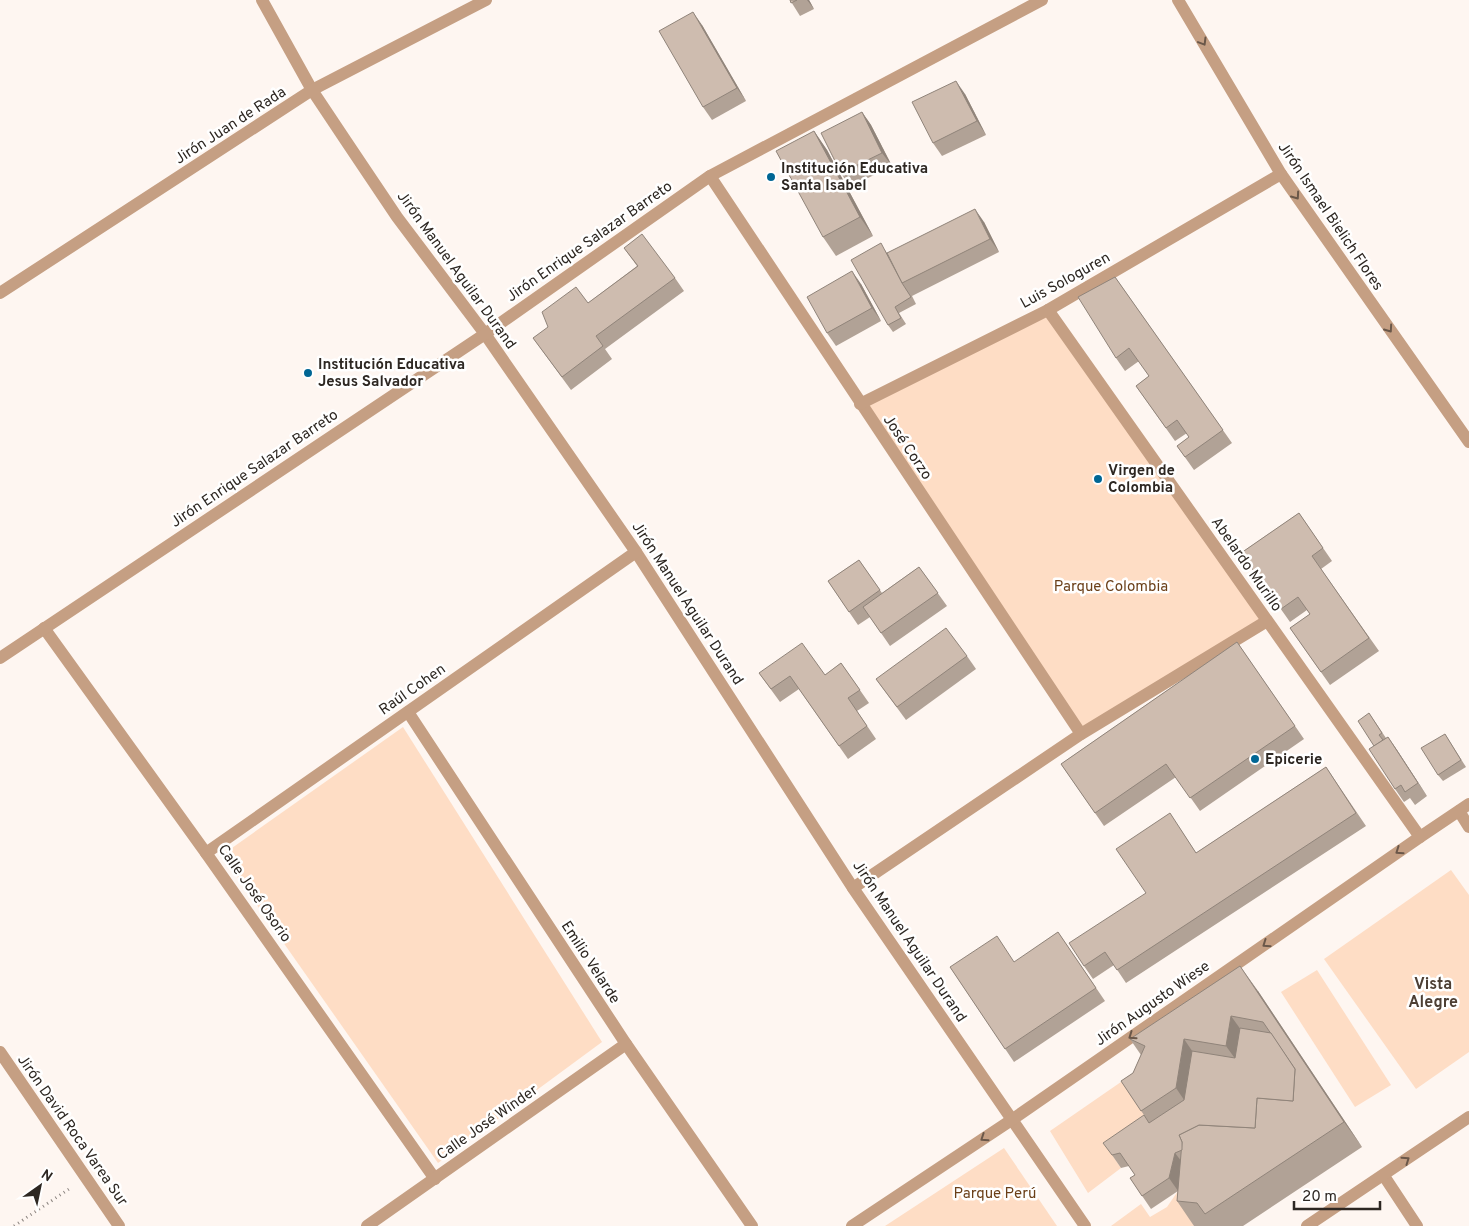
<svg xmlns="http://www.w3.org/2000/svg" width="1469" height="1226" viewBox="0 0 1469 1226" font-family="Overpass,sans-serif">
<rect width="100%" height="100%" fill="#fef6f1"/>
<g fill="#feddc5">
<polygon points="1048,310 1267,621 1081,734 860,404"/>
<polygon points="403,727 602,1042 438,1163 222,855"/>
<polygon points="1451,870 1469,895 1469,1052 1416,1089 1324,959"/>
<polygon points="1317,970 1391,1085 1355,1107 1281,992"/>
<polygon points="1147,1064 1153,1128 1113,1156 1121,1168 1088,1193 1050,1131"/>
<polygon points="1004,1148 1057,1226 885,1226"/>
<polygon points="1178,1191 1194,1226 1111,1226 1141,1204 1150,1217 1167,1207"/>
</g>
<g fill="none" stroke-linecap="round" stroke-linejoin="round">
<polyline stroke="#8c8580" stroke-width="3" stroke-dasharray="1 4" stroke-linecap="butt" points="14,1226 69,1189"/>
<g stroke="#c59f83" stroke-width="12">
<polyline points="262,0 312,90 346,141 397,217 485,334 636,552 853,888 1085,1226"/>
<polyline points="1178,0 1281,174 1469,442"/>
<polyline points="710,176 1081,734"/>
<polyline points="0,293 312,90 486,0"/>
<polyline points="1048,310 1420,837"/>
<polyline points="860,404 1048,310 1281,174"/>
<polyline points="44,628 206,853 435,1179"/>
<polyline points="0,658 485,334 710,176 1042,0"/>
<polyline points="408,712 626,1044 752,1226"/>
<polyline points="1459,811 1469,827"/>
<polyline points="206,853 636,552"/>
<polyline points="853,888 1081,734 1267,621"/>
<polyline points="0,1052 119,1226"/>
<polyline points="1384,1176 1417,1226"/>
<polyline points="367,1226 626,1044"/>
<polyline points="852,1226 1013,1119 1420,837 1469,804"/>
<polyline points="1307,1226 1469,1117"/>
</g>
</g>
<g fill="#b1a296">
<polygon points="790,0 809,0 814,9 800,16"/>
<polygon points="702,25 746,101 712,120 703,107"/>
<polygon points="965,94 986,135 942,156 933,143"/>
<polygon points="862,112 871,125 892,166 850,187 841,173"/>
<polygon points="814,131 827,150 873,236 836,256 823,237"/>
<polygon points="984,222 999,252 912,296 916,304 899,313 906,324 893,332 888,325 885,250 887,253"/>
<polygon points="624,248 675,278 684,291 605,349 612,359 571,390 533,338 588,303 637,266"/>
<polygon points="1115,277 1232,443 1194,470 1177,446 1189,437 1187,433 1175,441 1136,386 1149,376 1139,361 1125,371 1116,358"/>
<polygon points="861,284 881,321 836,346 827,333"/>
<polygon points="1299,513 1332,561 1321,569 1379,651 1330,685 1290,628 1310,614 1307,610 1290,622 1241,553"/>
<polygon points="859,560 882,593 919,567 947,606 890,646 870,617 858,625 828,581"/>
<polygon points="1237,642 1304,739 1200,811 1176,777 1104,826 1061,764"/>
<polygon points="967,656 976,669 906,720 876,679"/>
<polygon points="841,663 869,703 857,711 876,739 848,759 799,689 780,702 759,673 825,675"/>
<polygon points="1369,713 1386,738 1388,737 1397,750 1427,796 1415,805 1410,798 1404,802 1395,789"/>
<polygon points="1445,734 1466,767 1443,781 1438,775"/>
<polygon points="1326,767 1366,826 1126,983 1114,965 1093,979 1084,966 1146,893 1179,827 1196,853"/>
<polygon points="1058,932 1105,1001 1014,1062 950,967 1015,962"/>
<polygon points="1258,991 1362,1147 1243,1226 1194,1226 1177,1201 1178,1191 1151,1209 1130,1178 1135,1175 1129,1166 1121,1168 1112,1155 1144,1115 1121,1081 1133,1073 1141,1055 1130,1039"/>
</g>
<g fill="#90847a">
<polygon points="807,0 809,0 814,9"/>
<polygon points="693,12 702,25 746,101 737,88"/>
<polygon points="956,81 965,94 986,135 977,121"/>
<polygon points="862,112 871,125 892,166 882,153"/>
<polygon points="814,131 827,150 873,236 860,217"/>
<polygon points="975,209 984,222 999,252 990,239"/>
<polygon points="852,271 861,284 881,321 872,308"/>
<polygon points="1388,737 1397,750 1427,796 1418,783"/>
<polygon points="1240,966 1258,991 1362,1147 1344,1122"/>
<polygon points="1231,1016 1249,1041 1244,1071 1226,1046"/>
<polygon points="1184,1039 1201,1064 1193,1113 1176,1088"/>
<polygon points="1175,1153 1185,1166 1178,1191 1169,1178"/>
</g>
<g fill="#cebcaf" stroke="#90847a">
<polygon points="790,0 797,0 791,3"/>
<polygon points="693,12 737,88 703,107 659,31"/>
<polygon points="956,81 977,121 933,143 912,102"/>
<polygon points="862,112 882,153 841,173 821,133"/>
<polygon points="814,131 860,217 823,237 776,151"/>
<polygon points="975,209 990,239 902,283 887,253"/>
<polygon points="642,234 675,278 596,336 603,346 562,377 533,338 548,327 542,312 576,287 588,303 638,266 624,248"/>
<polygon points="881,243 902,283 911,297 895,307 901,318 888,325 851,260"/>
<polygon points="852,271 872,308 827,333 807,297"/>
<polygon points="1115,277 1223,430 1185,457 1177,446 1189,437 1177,420 1166,428 1136,386 1149,376 1129,348 1116,358 1078,297"/>
<polygon points="1299,513 1323,548 1312,556 1369,638 1321,672 1290,628 1310,614 1298,597 1281,609 1241,553"/>
<polygon points="859,560 880,590 849,612 828,581"/>
<polygon points="919,567 938,593 881,633 863,607"/>
<polygon points="946,628 967,656 897,707 876,679"/>
<polygon points="1237,642 1295,726 1190,798 1166,764 1095,813 1061,764"/>
<polygon points="802,643 825,675 841,663 860,690 848,698 867,726 839,746 790,676 771,689 759,673"/>
<polygon points="1369,713 1382,733 1379,735 1383,740 1374,746 1358,721"/>
<polygon points="1445,734 1461,760 1438,775 1421,748"/>
<polygon points="1388,737 1418,783 1405,792 1401,785 1395,789 1369,749"/>
<polygon points="1326,767 1356,813 1117,970 1105,952 1084,966 1069,943 1146,893 1116,849 1170,813 1196,853"/>
<polygon points="1058,932 1096,988 1005,1049 950,967 997,936 1014,962"/>
<polygon points="1240,966 1344,1122 1205,1214 1197,1203 1177,1201 1182,1142 1179,1135 1199,1125 1255,1128 1257,1098 1293,1101 1295,1069 1263,1022 1231,1016 1226,1046 1184,1039 1176,1088 1141,1111 1121,1081 1133,1073 1145,1046 1130,1039"/>
<polygon points="1240,1028 1271,1033 1295,1069 1293,1101 1257,1098 1255,1128 1199,1125 1179,1135 1182,1142 1182,1150 1175,1153 1169,1178 1142,1196 1130,1178 1135,1175 1120,1153 1112,1155 1103,1143 1144,1115 1149,1123 1184,1100 1192,1051 1235,1058"/>
</g>
<defs><path id="oneway-chevron" d="M-2-3.5L2.5 0L-2 3.5" fill="none" stroke-width="1.6" stroke-linecap="round" stroke-linejoin="round" transform="scale(1.25)"/></defs>
<g stroke="#6a5749">
<use href="#oneway-chevron" transform="translate(1203 42) rotate(59)"/>
<use href="#oneway-chevron" transform="translate(1296 196) rotate(55)"/>
<use href="#oneway-chevron" transform="translate(1389 329) rotate(55)"/>
<use href="#oneway-chevron" transform="translate(1399 851) rotate(145)"/>
<use href="#oneway-chevron" transform="translate(1266 944) rotate(145)"/>
<use href="#oneway-chevron" transform="translate(1132 1036) rotate(145)"/>
<use href="#oneway-chevron" transform="translate(984 1138) rotate(146)"/>
<use href="#oneway-chevron" transform="translate(1406 1160) rotate(-35)"/>
</g>
<g fill="#006694" stroke="#fff" stroke-width="2">
<circle cx="771" cy="177" r="5"/>
<circle cx="308" cy="373" r="5"/>
<circle cx="1098" cy="479" r="5"/>
<circle cx="1255" cy="759" r="5"/>
</g>
<g text-anchor="middle" stroke-width="5" stroke-linejoin="round" paint-order="stroke">
<g font-size="15" fill="#2d2722" stroke="#fff">
<text transform="translate(230 125) rotate(-33)" y="5">Jirón Juan de Rada</text>
<text transform="translate(1331 216) rotate(56)" y="5">Jirón Ismael Bielich Flores</text>
<text transform="translate(589 241) rotate(-35)" y="5">Jirón Enrique Salazar Barreto</text>
<text transform="translate(457 270) rotate(54)" y="5">Jirón Manuel Aguilar Durand</text>
<text transform="translate(1065 280) rotate(-29)" y="5">Luis Sologuren</text>
<text transform="translate(908 447) rotate(56)" y="5">José Corzo</text>
<text transform="translate(254 468) rotate(-34)" y="5">Jirón Enrique Salazar Barreto</text>
<text transform="translate(1247 564) rotate(55)" y="5">Abelardo Murillo</text>
<text transform="translate(688 603) rotate(57)" y="5">Jirón Manuel Aguilar Durand</text>
<text transform="translate(412 689) rotate(-35)" y="5">Raúl Cohen</text>
<text transform="translate(255 893) rotate(55)" y="5">Calle José Osorio</text>
<text transform="translate(910 941) rotate(56)" y="5">Jirón Manuel Aguilar Durand</text>
<text transform="translate(591 962) rotate(57)" y="5">Emilio Velarde</text>
<text transform="translate(1152 1003) rotate(-35)" y="5">Jirón Augusto Wiese</text>
<text transform="translate(487 1122) rotate(-35)" y="5">Calle José Winder</text>
<text transform="translate(73 1130) rotate(55)" y="5">Jirón David Roca Varea Sur</text>
</g>
<g font-size="15" font-weight="bold" fill="#2d2722" stroke="#fff" text-anchor="start">
<text x="781" y="173">Institución Educativa<tspan x="781" dy="17">Santa Isabel</tspan></text>
<text x="318" y="369">Institución Educativa<tspan x="318" dy="17">Jesus Salvador</tspan></text>
<text x="1108" y="475">Virgen de<tspan x="1108" dy="17">Colombia</tspan></text>
<text x="1265" y="764">Epicerie</text>
</g>
<g font-size="15" fill="#6b3f18" stroke="#fff">
<text x="1111" y="591">Parque Colombia</text>
<text x="995" y="1198">Parque Perú</text>
</g>
<g font-size="16" font-weight="bold" fill="#4d3f34" stroke="#fff">
<text x="1433" y="989">Vista<tspan x="1433" dy="18">Alegre</tspan></text>
</g>
</g>
<g transform="translate(40 1186) rotate(33)" stroke="#ffffff" stroke-width="4" paint-order="stroke">
<path d="M0-4L9 19L0 12L-9 19Z" fill="#2d2722"/>
<text y="-8" font-size="14" font-weight="bold" text-anchor="middle" fill="#2d2722">N</text>
</g>
<path d="M1294 1201v8h86v-8" fill="none" stroke="#2d2722" stroke-width="2.5"/>
<text x="1302" y="1201" font-size="15" fill="#2d2722" stroke="#ffffff" stroke-width="4" paint-order="stroke">20 m</text>
</svg>
